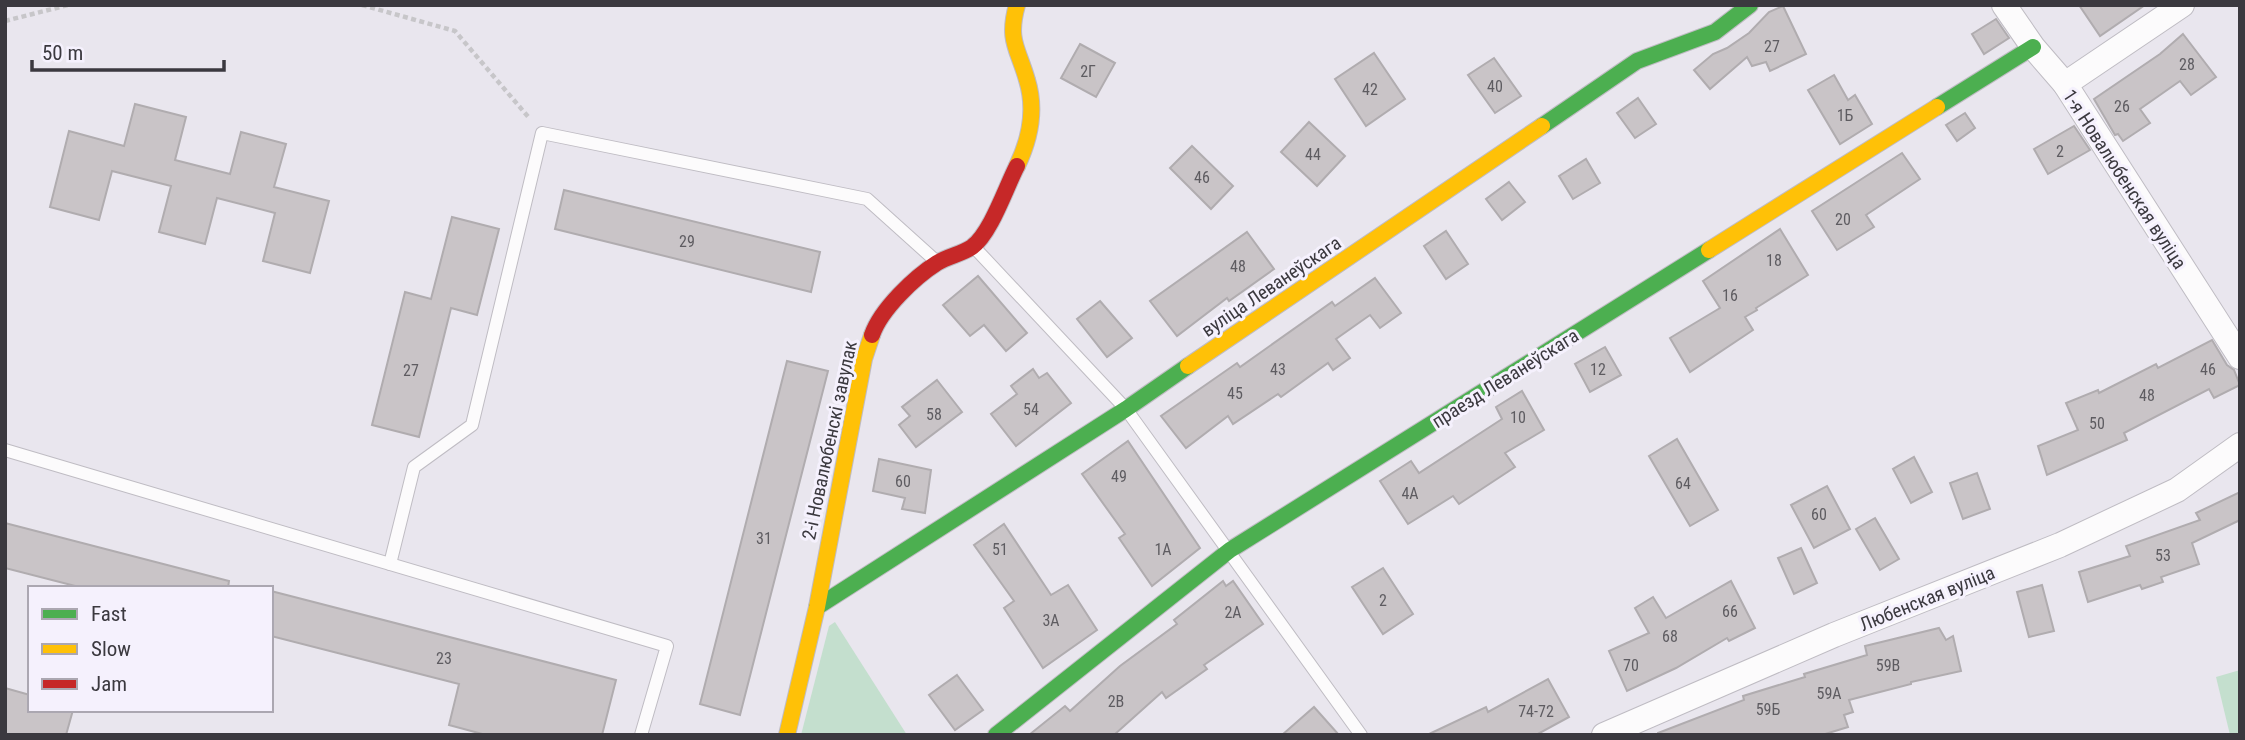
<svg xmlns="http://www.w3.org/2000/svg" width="2245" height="740" viewBox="0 0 2245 740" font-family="'Roboto Condensed',sans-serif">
<rect width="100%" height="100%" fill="#e9e6ee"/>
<g fill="#c4dfce">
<polygon points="835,622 907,735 801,735 829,626"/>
<polygon points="2240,670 2240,735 2230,735 2216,677"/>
</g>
<g fill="#c9c4c7" stroke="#b0acaf" stroke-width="2">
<polygon points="2079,5 2145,5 2100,36"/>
<polygon points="1783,6 1806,54 1770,71 1766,62 1752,66 1747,57 1710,89 1694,70 1713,54 1727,48 1749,33 1769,12"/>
<polygon points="1996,19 2009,38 1984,54 1972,34"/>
<polygon points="2183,34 2216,77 2191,95 2180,81 2140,109 2150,123 2123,141 2118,134 2115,135 2094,99 2160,54"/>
<polygon points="1080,44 1115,63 1096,97 1061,78"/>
<polygon points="1374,53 1405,99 1366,126 1335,79"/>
<polygon points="1494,58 1521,96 1495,113 1468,75"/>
<polygon points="1834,75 1848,100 1855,95 1872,124 1840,144 1808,90"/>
<polygon points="1638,98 1656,124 1635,138 1617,113"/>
<polygon points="135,104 186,117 175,160 230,174 241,132 286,144 274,187 329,201 310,273 263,261 275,213 217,198 205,244 159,232 171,186 112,171 99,220 50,207 69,131 124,146"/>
<polygon points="1965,113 1975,128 1957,141 1946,125"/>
<polygon points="1309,122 1345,156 1317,186 1281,152"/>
<polygon points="2074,126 2090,150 2048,174 2034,149"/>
<polygon points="1192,146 1233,186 1211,209 1170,168"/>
<polygon points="1902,153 1920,179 1866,215 1874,227 1837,250 1812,211"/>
<polygon points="1586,159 1600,183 1573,199 1559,176"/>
<polygon points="1509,182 1525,202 1502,220 1486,199"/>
<polygon points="564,190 820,252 811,292 555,229"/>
<polygon points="452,217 499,229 477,315 451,308 419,437 372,425 405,292 431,299"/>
<polygon points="1780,229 1808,275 1756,308 1757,310 1745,317 1753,330 1690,372 1670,338 1720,308 1703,281"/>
<polygon points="1446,231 1468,264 1446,279 1424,246"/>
<polygon points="1247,232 1274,269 1229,301 1227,298 1177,336 1150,301"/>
<polygon points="978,276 1027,333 1006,351 984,325 970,336 943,305"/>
<polygon points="1375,278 1401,313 1380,328 1370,315 1336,339 1350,358 1333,370 1328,363 1281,397 1278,394 1233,424 1228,416 1186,448 1161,416 1237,363 1240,367 1332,302 1335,306"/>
<polygon points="1100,301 1132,338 1107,357 1077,319"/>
<polygon points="2212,340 2227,365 2234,370 2240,385 2214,398 2209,389 2124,433 2127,440 2047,475 2038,446 2078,430 2066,403 2098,390 2099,393 2156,364 2158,368"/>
<polygon points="1605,347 1621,375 1590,392 1575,364"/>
<polygon points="787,361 828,371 740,715 700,704"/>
<polygon points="1033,369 1039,378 1047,373 1071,403 1016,446 991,414 1017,394 1011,386"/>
<polygon points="937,380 962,412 916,447 899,425 910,416 902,407"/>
<polygon points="1522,391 1544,430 1505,453 1515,467 1459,504 1453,496 1408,524 1380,481 1411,461 1419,473 1502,419 1496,407"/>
<polygon points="1677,439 1718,510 1690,526 1649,456"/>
<polygon points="1128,441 1200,548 1152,586 1119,538 1125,534 1082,474"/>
<polygon points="1914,457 1932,492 1911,503 1893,469"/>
<polygon points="879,459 931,470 925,513 902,509 905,498 873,491"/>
<polygon points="1977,473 1990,509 1963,519 1950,483"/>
<polygon points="1827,486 1850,529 1814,548 1791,505"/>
<polygon points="2240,492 2240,520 2192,543 2199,564 2161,577 2163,582 2142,589 2140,585 2088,602 2079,572 2130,556 2126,546 2200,520 2196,513"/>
<polygon points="1875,518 1899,559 1880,570 1856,529"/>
<polygon points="5,523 229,581 228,588 83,588 5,568"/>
<polygon points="1004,524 1051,595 1068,585 1097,630 1043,668 1004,608 1014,601 974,545"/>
<polygon points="1801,548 1817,583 1794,594 1778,558"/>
<polygon points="1383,568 1413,614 1383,634 1352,587"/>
<polygon points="1223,581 1226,586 1233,581 1263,624 1204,665 1207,669 1166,698 1162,692 1114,735 1029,735 1065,706 1070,711 1120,666 1177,624 1174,620"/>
<polygon points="1731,581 1755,628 1729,641 1727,638 1676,668 1627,691 1609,651 1649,633 1635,608 1653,597 1666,618"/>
<polygon points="2042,585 2054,631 2029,637 2017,592"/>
<polygon points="271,591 616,680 602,735 486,735 449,725 459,684 271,636"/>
<polygon points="1939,628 1946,640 1953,636 1961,671 1911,682 1911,684 1849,700 1853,712 1844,715 1848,727 1822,735 1658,735 1658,733 1744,700 1743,696 1805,677 1804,674 1867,655 1865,646"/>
<polygon points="957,675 983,710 955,730 929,695"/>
<polygon points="1548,679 1569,717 1536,735 1427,735 1486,707 1488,712"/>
<polygon points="5,688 30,695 30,710 73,710 66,735 5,735"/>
<polygon points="1314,707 1339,735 1282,735"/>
</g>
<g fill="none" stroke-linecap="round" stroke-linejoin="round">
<g stroke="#bfbcc3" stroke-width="14">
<g id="lane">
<polyline points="973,246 1126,409 1361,735"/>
<polyline points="5,450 667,646 641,735"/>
<polyline points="390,564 414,467 472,425 542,133 867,199 937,262"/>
</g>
</g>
<g stroke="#bfbcc3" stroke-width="26">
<g id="street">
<polyline points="2004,5 2033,47 2065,84 2240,357"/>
<polyline points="2065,84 2182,5"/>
<polyline points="1604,735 1834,635 2060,545 2177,490 2240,445"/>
</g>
</g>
<g stroke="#bfbcc3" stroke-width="18">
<g id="fast">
<polyline points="1937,107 2033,47"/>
<polyline points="1542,126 1637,61 1715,32 1750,5"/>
<polyline points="817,607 1126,409 1188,366"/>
<polyline points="996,735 1230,550 1709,250"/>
</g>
</g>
<g stroke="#bfbcc3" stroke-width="18">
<g id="slow">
<path d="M1017 166C1030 139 1036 109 1027 80 1018 48 1007 41 1017 5"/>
<polyline points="1709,250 1937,107"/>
<polyline points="1188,366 1542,126"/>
<polyline points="787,735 817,607 864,359 872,335"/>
</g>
</g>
<g stroke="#bfbcc3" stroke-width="18">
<path id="jam" d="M872 335C881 309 915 277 937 263 948 256 962 254 972 247 991 233 1006 187 1017 166"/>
</g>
<g stroke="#c7c6c9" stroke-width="4.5" stroke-dasharray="5 3.5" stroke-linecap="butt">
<polyline points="362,5 455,31 530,119"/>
<polyline points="5,21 68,5"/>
</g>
<use href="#lane" stroke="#fcfbfc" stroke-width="12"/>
<use href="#street" stroke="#fcfbfc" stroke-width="24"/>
<use href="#fast" stroke="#4caf50" stroke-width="16"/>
<use href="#slow" stroke="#ffc107" stroke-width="16"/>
<use href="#jam" stroke="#c62828" stroke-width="16"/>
</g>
<g text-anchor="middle" stroke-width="6" stroke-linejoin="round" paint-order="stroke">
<g font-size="16" fill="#5e5c61">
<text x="1772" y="52">27</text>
<text x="2187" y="70">28</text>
<text x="1088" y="77">2Г</text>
<text x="1495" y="92">40</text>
<text x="1370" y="95">42</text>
<text x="2122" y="112">26</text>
<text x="1845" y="121">1Б</text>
<text x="2060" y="157">2</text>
<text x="1313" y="160">44</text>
<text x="1202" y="183">46</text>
<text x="1843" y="225">20</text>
<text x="687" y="247">29</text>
<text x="1774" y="266">18</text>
<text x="1238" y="272">48</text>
<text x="1730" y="301">16</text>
<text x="1278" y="375">43</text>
<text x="1598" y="375">12</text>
<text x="2208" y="375">46</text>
<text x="411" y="376">27</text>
<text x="1235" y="399">45</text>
<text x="2147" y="401">48</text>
<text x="1031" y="415">54</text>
<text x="934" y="420">58</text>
<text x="1518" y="423">10</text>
<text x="2097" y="429">50</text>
<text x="1119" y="482">49</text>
<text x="903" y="487">60</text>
<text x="1683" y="489">64</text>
<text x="1410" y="499">4А</text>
<text x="1819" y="520">60</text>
<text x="764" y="544">31</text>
<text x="1000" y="555">51</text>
<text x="1163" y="555">1А</text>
<text x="2163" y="561">53</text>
<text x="1383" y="606">2</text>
<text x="1730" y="617">66</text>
<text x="1233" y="618">2А</text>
<text x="1051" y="626">3А</text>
<text x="1670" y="642">68</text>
<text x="444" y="664">23</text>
<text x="1631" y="671">70</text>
<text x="1888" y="671">59В</text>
<text x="1829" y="699">59А</text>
<text x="1116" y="707">2В</text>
<text x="1768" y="715">59Б</text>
<text x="1536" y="717">74-72</text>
</g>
<g font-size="19" fill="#3b393f" stroke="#f5f1fd">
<text transform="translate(2125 179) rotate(57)" y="7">1-я Новалюбенская вуліца</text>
<text transform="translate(1271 286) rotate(-34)" y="7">вуліца Леванеўскага</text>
<text transform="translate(1505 378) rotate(-32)" y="7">праезд Леванеўскага</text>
<text transform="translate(829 440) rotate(-78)" y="7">2-і Новалюбенскі завулак</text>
<text transform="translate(1927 598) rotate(-22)" y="7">Любенская вуліца</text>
</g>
</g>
<rect width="2245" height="740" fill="none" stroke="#3b393f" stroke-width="14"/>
<rect x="28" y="586" width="245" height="126" fill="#f5f1fd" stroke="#aba7b1" stroke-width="2"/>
<rect x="42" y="609" width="35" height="10" fill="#4caf50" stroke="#aba7b1" stroke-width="2"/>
<text x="91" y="621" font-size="21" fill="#3b393f">Fast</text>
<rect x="42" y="644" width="35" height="10" fill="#ffc107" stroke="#aba7b1" stroke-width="2"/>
<text x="91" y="656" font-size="21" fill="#3b393f">Slow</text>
<rect x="42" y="679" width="35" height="10" fill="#c62828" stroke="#aba7b1" stroke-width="2"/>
<text x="91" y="691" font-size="21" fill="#3b393f">Jam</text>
<path d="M32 60v10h192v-10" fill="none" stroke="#3b393f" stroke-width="3.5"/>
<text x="42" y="60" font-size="21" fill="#3b393f" stroke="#f5f1fd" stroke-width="5" paint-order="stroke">50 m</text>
</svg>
